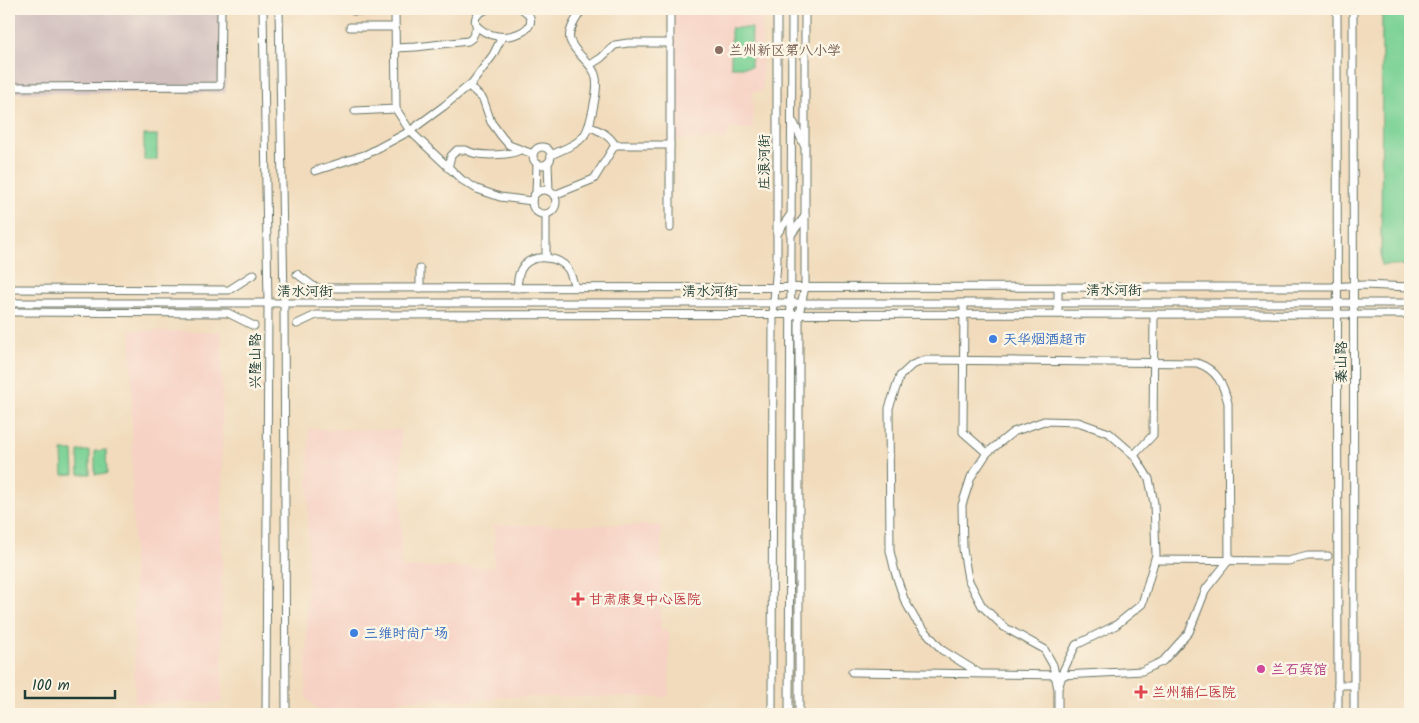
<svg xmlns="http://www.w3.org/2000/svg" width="1419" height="723" viewBox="0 0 1419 723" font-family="Kalam,'LXGW WenKai TC',sans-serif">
<rect width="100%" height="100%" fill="#fcf5e5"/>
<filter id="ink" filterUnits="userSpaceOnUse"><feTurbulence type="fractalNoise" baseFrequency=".02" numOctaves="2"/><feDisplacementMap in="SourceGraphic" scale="10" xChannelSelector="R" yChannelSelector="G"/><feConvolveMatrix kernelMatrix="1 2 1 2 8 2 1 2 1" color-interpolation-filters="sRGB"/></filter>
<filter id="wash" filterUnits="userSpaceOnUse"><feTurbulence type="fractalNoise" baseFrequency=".0096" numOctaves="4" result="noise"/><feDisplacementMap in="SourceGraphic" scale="20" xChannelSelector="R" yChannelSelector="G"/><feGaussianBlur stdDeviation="1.12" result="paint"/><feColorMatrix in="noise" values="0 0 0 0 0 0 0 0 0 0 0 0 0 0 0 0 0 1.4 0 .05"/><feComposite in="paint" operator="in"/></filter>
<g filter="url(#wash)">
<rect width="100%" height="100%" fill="#f1dbbc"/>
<g fill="#f6d2c4">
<polygon points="674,9 762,9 763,91 752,92 753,129 728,129 727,140 674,139"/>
<polygon points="131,330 222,332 222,703 135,703"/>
<polygon points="309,429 401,430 401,567 494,567 494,525 661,525 661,631 669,631 669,697 494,697 494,700 401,700 401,714 320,714 306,698"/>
</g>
<rect fill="#d1bfbe" x="9" y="9" width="217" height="84"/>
<g fill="#7cd296" stroke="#4e8865">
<polygon points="1382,9 1410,9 1410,265 1381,265"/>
<polygon points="731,28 752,28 751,67 731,67"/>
<rect x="144" y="135" width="13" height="25"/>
<polygon points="106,450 107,474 95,474 95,451"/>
<polygon points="62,451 73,451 74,474 63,475"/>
<polygon points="78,451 90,451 90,474 79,474"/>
</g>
</g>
<g filter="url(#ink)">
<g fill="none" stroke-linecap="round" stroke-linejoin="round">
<g stroke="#687464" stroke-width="9">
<g id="minor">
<polyline points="263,9 268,303 266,714"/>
<polyline points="279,9 284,303 286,714"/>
<polyline points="395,9 396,109 410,131 462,180 477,189 500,197 532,201"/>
<path d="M487 9C480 13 473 15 476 25 499 51 551 27 522 9"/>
<polyline points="670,9 670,228"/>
<polyline points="1337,9 1338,714"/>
<polyline points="1353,9 1354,714"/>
<polyline points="354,11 395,11"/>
<polyline points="350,27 395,27"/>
<polyline points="395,48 416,47 468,41 472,38 477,27"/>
<polyline points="590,65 601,58 615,45 628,43 670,43"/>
<polyline points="469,86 483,99 491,122 502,137 509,145 533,154"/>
<polyline points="9,87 220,86 221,9"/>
<polyline points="355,111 396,109"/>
<polyline points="794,123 804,145"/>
<path d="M590 127C601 131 609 135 615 145"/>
<polyline points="615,145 670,145"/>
<circle cx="542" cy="156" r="9"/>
<path d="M551 155C584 140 587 141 594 104 596 95 598 82 595 74 590 61 574 53 570 40 567 30 578 17 582 9"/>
<polyline points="548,163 549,191"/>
<path d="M448 168 451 156 457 150H466C476 157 510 156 520 150"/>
<polyline points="315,171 367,154 410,131 444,106 472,83 493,55 502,37"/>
<circle cx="544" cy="202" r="12"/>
<polyline points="536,193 537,164"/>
<polyline points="554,195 594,179 615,145"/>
<polyline points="546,215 546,258"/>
<polyline points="777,234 791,214"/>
<polyline points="791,235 805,216"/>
<polyline points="420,269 420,288"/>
<polyline points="297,274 316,288 1331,287 1364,285 1410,287"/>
<polyline points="1058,287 1058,314"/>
<path d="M517 288C518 279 518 272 524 265 535 254 559 256 568 269 571 274 573 282 575 287"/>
<polyline points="9,289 229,290 254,274"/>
<polyline points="9,303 1410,303"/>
<polyline points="964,303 963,432 987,453"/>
<polyline points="9,312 228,313 254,326"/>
<polyline points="297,324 316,315 1410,314"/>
<polyline points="1134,455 1153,435 1154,314"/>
<polyline points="1155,560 1288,561 1308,556 1328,556"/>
<path d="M852 672 1062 675 1124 672 1142 671 1163 661 1189 632 1206 589 1229 560 1228 403C1223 383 1217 370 1197 363L925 360 912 365 900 376 889 408 890 551 895 572 904 599 915 619 942 650 979 673"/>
<polyline points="1338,685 1354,685"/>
<polyline points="1058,689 1064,669 1076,645 1116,625 1142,604 1156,555 1154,503 1149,479 1134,455 1109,433 1078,422 1044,421 1013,432 987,453 971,477 962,505 963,549 968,579 982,606 1004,627 1044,649 1053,665 1058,689 1058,714"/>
<polyline points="772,714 773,314 777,263 777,9"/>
<polyline points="789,714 792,9"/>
<polyline points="799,714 799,314 805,287 805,9"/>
</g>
</g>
<use href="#minor" stroke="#fff" stroke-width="7"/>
</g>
</g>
<circle fill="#8d6e63" stroke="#fcf5e5" stroke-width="2" cx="719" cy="50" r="5"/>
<g fill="#3f7fe0" stroke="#fcf5e5" stroke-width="2">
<circle cx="993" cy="339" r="5"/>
<circle cx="354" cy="633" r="5"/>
</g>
<g fill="#e0444e" stroke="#fcf5e5" stroke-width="2">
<path d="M575.5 591.5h5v5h5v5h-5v5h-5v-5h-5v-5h5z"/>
<path d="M1138.5 684.5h5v5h5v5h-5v5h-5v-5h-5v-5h5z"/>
</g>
<circle fill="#d1479c" stroke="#fcf5e5" stroke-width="2" cx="1261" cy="669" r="5"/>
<g text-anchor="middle" stroke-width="5" stroke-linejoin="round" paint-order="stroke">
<g font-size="14" fill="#785e54" stroke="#fcf5e5" text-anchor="start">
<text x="729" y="55">兰州新区第八小学</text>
</g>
<g font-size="14" fill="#1f3d34" stroke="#fcf5e5">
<text transform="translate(764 162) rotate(-90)" y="5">庄浪河街</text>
<text x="1114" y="295">清水河街</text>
<text x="305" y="296">清水河街</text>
<text x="710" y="296">清水河街</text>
<text transform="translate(255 361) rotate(-90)" y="5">兴隆山路</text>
<text transform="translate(1341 362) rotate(-90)" y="5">秦山路</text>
</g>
<g font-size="14" fill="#366cbe" stroke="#fcf5e5" text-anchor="start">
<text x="1003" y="344">天华烟酒超市</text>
<text x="364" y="638">三维时尚广场</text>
</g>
<g font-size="14" fill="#be3a42" stroke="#fcf5e5" text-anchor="start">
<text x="589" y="604">甘肃康复中心医院</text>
<text x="1152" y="697">兰州辅仁医院</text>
</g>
<g font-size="14" fill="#b23c85" stroke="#fcf5e5" text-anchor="start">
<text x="1271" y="674">兰石宾馆</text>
</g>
</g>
<rect width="1419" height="723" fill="none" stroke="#fcf5e5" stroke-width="30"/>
<path d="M25 690v8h90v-8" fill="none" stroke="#1f3d34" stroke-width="2.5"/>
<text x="32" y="690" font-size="15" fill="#1f3d34" stroke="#fcf5e5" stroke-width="4" paint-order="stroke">100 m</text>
</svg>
